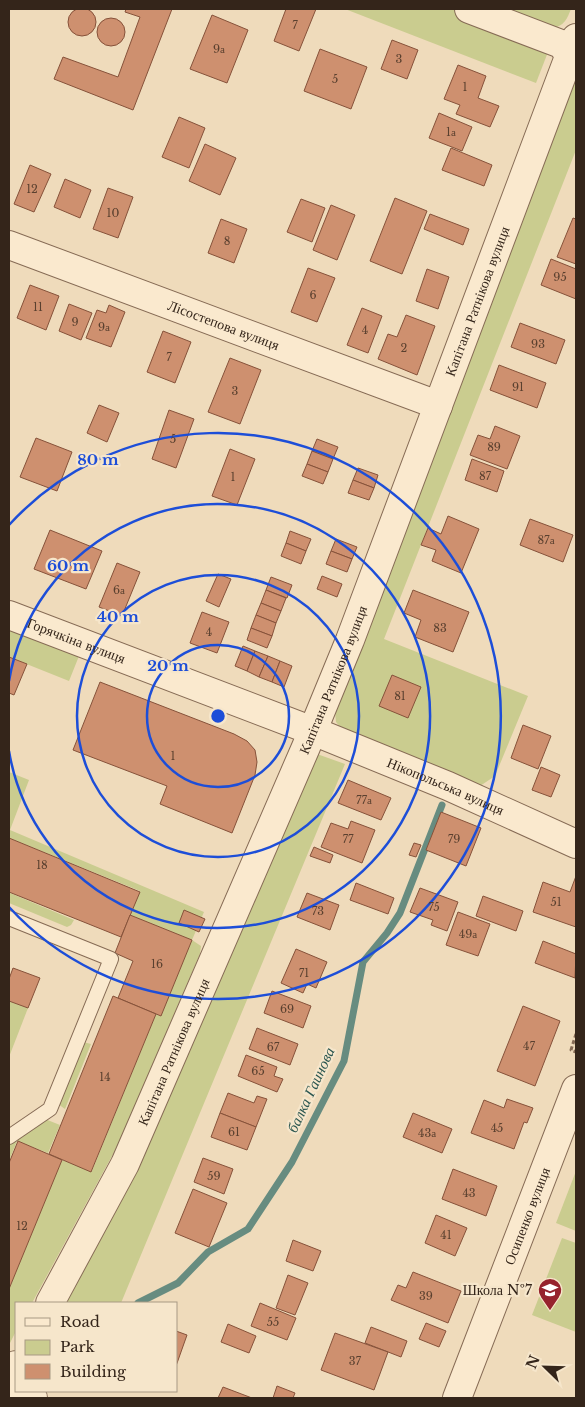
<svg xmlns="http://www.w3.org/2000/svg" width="585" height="1407" viewBox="0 0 585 1407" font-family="'Libre Baskerville',serif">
<rect width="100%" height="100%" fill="#efdbbb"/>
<g fill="#cacc8f">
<polygon points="345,9 453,9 541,41 548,52 536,83"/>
<path d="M498 9H571C567 19 564 26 553 28Z"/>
<polygon points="576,74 576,150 384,639 528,696 495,776 480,786 341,728 336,722 335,712 368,633"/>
<polygon points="9,629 79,656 69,681 9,657"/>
<polygon points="317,754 345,764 121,1303 63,1303 133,1179 175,1084 313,757"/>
<polygon points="9,772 29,780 10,830 204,912 192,940 201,946 200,954 119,1143 32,1303 16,1303 16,1331 9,1345 9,1289 62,1160 92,1171 156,1014 161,1016 192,940 130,915 140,891 9,838"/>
<polygon points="10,893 74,920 71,925 67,927 9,903"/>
<polygon points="9,1001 28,1008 9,1057"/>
<polygon points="83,1042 91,1044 65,1109 58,1104"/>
<polygon points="45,1119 60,1125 48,1153 17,1141 9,1161 9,1142"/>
<polygon points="576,1171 576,1231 556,1223"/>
<polygon points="562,1238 576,1243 576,1332 532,1315"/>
</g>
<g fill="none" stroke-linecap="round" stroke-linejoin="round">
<polyline stroke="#678c80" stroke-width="7" points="138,1303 178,1283 208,1252 248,1229 292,1162 344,1061 363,962 387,933 400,913 442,805"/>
</g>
<g fill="#ce906f" stroke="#86523a">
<circle cx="82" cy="22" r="14"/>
<polygon points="126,9 172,9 133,110 54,79 63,57 118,77 140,17 125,12"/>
<polygon points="286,9 316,9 299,51 274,41"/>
<polygon points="212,15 248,30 227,83 190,69"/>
<circle cx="111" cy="32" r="14"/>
<polygon points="392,40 418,50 407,79 381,69"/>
<polygon points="320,49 367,67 351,109 304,91"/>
<polygon points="458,65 486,76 478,98 499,106 490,127 456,114 460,105 444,99"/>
<polygon points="439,113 472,127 462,151 429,138"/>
<polygon points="179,117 205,128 189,168 162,157"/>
<polygon points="205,144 236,158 220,195 189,181"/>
<polygon points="451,148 492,165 484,186 442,170"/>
<polygon points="30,165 51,174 34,212 14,204"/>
<polygon points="65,179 91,190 80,218 54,207"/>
<polygon points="108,188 133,197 118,238 93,229"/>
<polygon points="395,198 427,211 402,274 370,261"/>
<polygon points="301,199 325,208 312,242 287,232"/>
<polygon points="331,205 355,215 337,260 313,250"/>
<polygon points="430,214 469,229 463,245 424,229"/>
<polygon points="573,218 576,219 576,264 557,257"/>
<polygon points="221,219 247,229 234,263 208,253"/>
<polygon points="551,259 576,269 576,299 541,285"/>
<polygon points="308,268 335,278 317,322 291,312"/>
<polygon points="427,269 449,277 438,309 416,301"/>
<polygon points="30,285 59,296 46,330 17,318"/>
<polygon points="69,304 92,313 81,340 59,331"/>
<polygon points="109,305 125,312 111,347 86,338 97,310 106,313"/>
<polygon points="362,308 382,316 368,353 347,345"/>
<polygon points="406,315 435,326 417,375 378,359 388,334 397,337"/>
<polygon points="520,323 565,340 556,364 511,347"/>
<polygon points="163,331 191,342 175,383 147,372"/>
<polygon points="230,358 261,370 240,424 208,412"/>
<polygon points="499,365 546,383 537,408 490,390"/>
<polygon points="99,405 119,413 107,442 87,433"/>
<polygon points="169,410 194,419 176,468 152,459"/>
<polygon points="495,426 520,436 507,469 470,455 478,435 490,439"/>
<polygon points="36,438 72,452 57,491 20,477"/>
<polygon points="317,439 338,447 333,459 312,451"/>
<polygon points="230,449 255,459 237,505 212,496"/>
<polygon points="312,451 333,459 328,472 307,464"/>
<polygon points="472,459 504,471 497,492 465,480"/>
<polygon points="307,464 328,472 323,484 302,476"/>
<polygon points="358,468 378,475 374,488 353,480"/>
<polygon points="353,480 374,488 369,500 348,493"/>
<polygon points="448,516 479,529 461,573 432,561 436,550 421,545 428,528 441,534"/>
<polygon points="530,519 573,535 563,562 520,545"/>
<polygon points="50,530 102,551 86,589 34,569"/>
<polygon points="290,531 311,539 306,551 286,543"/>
<polygon points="336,539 357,547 352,559 331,551"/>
<polygon points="286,543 306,551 301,564 281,556"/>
<polygon points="331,551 352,559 347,572 326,564"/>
<polygon points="117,563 140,572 122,616 99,607"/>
<polygon points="218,574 231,579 219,607 206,601"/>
<polygon points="322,576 342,584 337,597 317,589"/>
<polygon points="271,577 292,585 287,598 266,590"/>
<polygon points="266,590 286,598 281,611 261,603"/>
<polygon points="413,590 469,612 453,652 415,637 421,620 404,613"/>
<polygon points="261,603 281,611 276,623 256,615"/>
<polygon points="202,612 229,622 217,653 190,643"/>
<polygon points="256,615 276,623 272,636 251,628"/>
<polygon points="251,628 272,636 267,648 247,640"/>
<polygon points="243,646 255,651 247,671 235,666"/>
<polygon points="255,651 268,656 259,677 247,671"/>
<polygon points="268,656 280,661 272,682 259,677"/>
<polygon points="9,657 27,664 14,695 9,693"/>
<polygon points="280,661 292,666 284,687 272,682"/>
<polygon points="392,675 421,687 408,718 379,706"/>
<polygon points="100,682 234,734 247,741 255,750 257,762 255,775 232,833 160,804 167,786 73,750"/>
<polygon points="523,725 551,736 538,769 511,758"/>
<polygon points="541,767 560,775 551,797 532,790"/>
<polygon points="348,780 391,798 381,820 338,803"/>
<polygon points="441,812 481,828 466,866 426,850"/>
<polygon points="351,821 375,830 362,863 321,847 331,823 348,829"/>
<polygon points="9,838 140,892 121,937 9,892"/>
<polygon points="414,843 421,845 416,857 409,855"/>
<polygon points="314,847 333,855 330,863 310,856"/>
<polygon points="576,876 576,927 533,912 543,882 570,892"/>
<polygon points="356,883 394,898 388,914 350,900"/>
<polygon points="420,888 458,902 447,931 431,925 433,920 410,912"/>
<polygon points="307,893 339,905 330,930 297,917"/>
<polygon points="483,896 523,911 516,931 476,916"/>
<polygon points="184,910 205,919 199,932 179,923"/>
<polygon points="458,912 490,924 478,956 446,945"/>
<polygon points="130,915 192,940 161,1016 118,998 133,961 115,953"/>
<polygon points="543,941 576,954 575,978 535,963"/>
<polygon points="296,949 327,962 316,988 307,984 303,993 281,983"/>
<polygon points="13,968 40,978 28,1008 9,1001 9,979"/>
<polygon points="272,991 311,1006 303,1028 264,1013"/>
<polygon points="113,996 156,1014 91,1172 49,1154"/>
<polygon points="523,1006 560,1021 535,1086 497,1071"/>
<polygon points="257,1028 298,1044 290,1065 249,1049"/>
<polygon points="246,1055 277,1067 274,1076 283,1079 277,1092 238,1076"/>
<polygon points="228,1093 254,1103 257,1096 267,1099 256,1127 220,1113"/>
<polygon points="507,1099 533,1108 527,1123 524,1122 514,1149 471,1133 484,1100 504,1108"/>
<polygon points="220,1113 256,1127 247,1150 211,1137"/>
<polygon points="413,1113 452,1129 442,1153 403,1137"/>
<polygon points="18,1141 62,1160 9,1289 9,1163"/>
<polygon points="203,1158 233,1169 224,1194 194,1182"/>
<polygon points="453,1169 497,1186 486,1216 442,1199"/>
<polygon points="193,1189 227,1203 209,1247 175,1233"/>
<polygon points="436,1215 467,1228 455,1256 425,1243"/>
<polygon points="293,1240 321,1251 313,1271 286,1261"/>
<polygon points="413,1272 461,1291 448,1323 391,1300 398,1285 406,1288"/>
<polygon points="288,1275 308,1283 295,1315 276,1308"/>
<polygon points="260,1303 296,1318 287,1340 251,1326"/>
<polygon points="426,1323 446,1331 439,1347 419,1339"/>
<polygon points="228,1324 256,1336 249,1353 221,1342"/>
<polygon points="371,1327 407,1341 401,1357 365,1343"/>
<polygon points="176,1331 187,1335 176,1366"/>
<polygon points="335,1333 388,1352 374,1390 321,1370"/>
<polygon points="277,1386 295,1393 293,1398 273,1398"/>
<polygon points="223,1387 252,1398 218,1398"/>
</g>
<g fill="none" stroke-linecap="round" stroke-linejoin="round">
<g stroke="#866b55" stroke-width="16">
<polyline id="lane" points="9,918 111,959 50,1109 9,1137"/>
</g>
<g stroke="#866b55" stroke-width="30">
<g id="street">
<polyline points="469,9 561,44 570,55"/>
<path id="s1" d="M9 245 427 401 438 406"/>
<path id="s2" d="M9 615 313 731 448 786 576 844"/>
<path id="s3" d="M50 1303 125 1164 306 747 350 640 576 38"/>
<polyline points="9,1378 16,1365"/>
<polyline points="9,1394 33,1398"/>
<path id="s4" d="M457 1398 576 1089"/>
</g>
</g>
<polyline stroke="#866b55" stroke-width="3" stroke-dasharray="4 2.5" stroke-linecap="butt" points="576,1034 571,1050 576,1052"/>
<use href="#lane" stroke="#fae9ce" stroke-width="14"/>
<use href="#street" stroke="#fae9ce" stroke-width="28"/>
</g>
<g fill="none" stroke="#1d4ed8" stroke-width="2.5">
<circle cx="218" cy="716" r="71"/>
<circle cx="218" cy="716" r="141"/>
<path d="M9 681A212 212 0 1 1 9 751"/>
<path d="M9 525A283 283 0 1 1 9 907"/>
</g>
<defs>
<g id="school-pin" transform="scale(1.25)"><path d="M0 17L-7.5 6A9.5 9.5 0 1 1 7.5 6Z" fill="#96232d" stroke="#f6e6cb"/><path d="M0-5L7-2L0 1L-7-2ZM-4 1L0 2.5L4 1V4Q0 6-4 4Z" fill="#fff"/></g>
</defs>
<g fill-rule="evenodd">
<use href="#school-pin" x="550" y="1290"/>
</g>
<g text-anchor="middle" stroke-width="4.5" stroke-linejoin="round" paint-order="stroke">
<g font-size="11" fill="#5a402f">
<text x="295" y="29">7</text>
<text x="219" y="53">9а</text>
<text x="399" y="63">3</text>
<text x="335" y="83">5</text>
<text x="465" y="91">1</text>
<text x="451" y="136">1а</text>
<text x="32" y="193">12</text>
<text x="113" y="217">10</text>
<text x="227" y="245">8</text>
<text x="560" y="281">95</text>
<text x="313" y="299">6</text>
<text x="38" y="311">11</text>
<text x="75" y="326">9</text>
<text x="104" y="331">9а</text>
<text x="365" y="334">4</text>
<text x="538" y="348">93</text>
<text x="404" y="352">2</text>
<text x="169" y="361">7</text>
<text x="518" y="391">91</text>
<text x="235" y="395">3</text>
<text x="173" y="443">5</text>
<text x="494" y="451">89</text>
<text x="485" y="480">87</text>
<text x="233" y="481">1</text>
<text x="546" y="544">87а</text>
<text x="119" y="594">6а</text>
<text x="440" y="632">83</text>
<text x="209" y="636">4</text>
<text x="400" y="700">81</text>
<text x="173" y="760">1</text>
<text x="364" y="804">77а</text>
<text x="348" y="843">77</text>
<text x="454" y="843">79</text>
<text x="42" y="869">18</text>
<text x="556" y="906">51</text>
<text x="434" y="911">75</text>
<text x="318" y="915">73</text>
<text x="468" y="938">49а</text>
<text x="157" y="968">16</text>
<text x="304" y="977">71</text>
<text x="287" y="1013">69</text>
<text x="529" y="1050">47</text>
<text x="273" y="1051">67</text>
<text x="258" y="1075">65</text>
<text x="105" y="1081">14</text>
<text x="497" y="1132">45</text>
<text x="234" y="1136">61</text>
<text x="427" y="1137">43а</text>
<text x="214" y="1180">59</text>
<text x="469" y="1197">43</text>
<text x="22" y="1230">12</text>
<text x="446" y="1239">41</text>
<text x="426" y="1300">39</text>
<text x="273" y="1326">55</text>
<text x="355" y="1365">37</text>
</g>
<g font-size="14" fill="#34251a" stroke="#f6e6cb">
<text dy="5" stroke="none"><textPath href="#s3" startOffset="1090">Капітана Ратнікова вулиця</textPath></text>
<text dy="5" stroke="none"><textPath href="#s1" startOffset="229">Лісостепова вулиця</textPath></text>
<text dy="5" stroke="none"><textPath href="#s2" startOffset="72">Горячкіна вулиця</textPath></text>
<text dy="5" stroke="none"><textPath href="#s3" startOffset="685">Капітана Ратнікова вулиця</textPath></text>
<text dy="5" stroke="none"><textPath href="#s2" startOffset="469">Нікопольська вулиця</textPath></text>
<text dy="5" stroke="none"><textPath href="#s3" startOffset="280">Капітана Ратнікова вулиця</textPath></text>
<text dy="5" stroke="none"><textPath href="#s4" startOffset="195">Осипенко вулиця</textPath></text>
</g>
<g font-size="14" fill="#34251a" stroke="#f6e6cb" text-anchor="end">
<text x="532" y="1295">Школа №7</text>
</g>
<g font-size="15" font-style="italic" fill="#29554f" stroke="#f6e6cb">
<text transform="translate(311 1090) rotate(-65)" y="5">балка Гаинова</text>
</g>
</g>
<circle cx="218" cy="716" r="8" fill="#1d4ed8" stroke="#f6e6cb" stroke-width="2.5"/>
<g font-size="15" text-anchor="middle" font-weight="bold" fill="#1d4ed8" stroke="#f6e6cb" stroke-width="4.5" stroke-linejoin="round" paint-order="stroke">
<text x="98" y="465">80 m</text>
<text x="68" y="571">60 m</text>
<text x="118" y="622">40 m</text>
<text x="168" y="671">20 m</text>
</g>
<rect width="585" height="1407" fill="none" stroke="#34251a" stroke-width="20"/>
<rect x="15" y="1302" width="162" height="90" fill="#f6e6cb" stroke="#a89984"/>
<rect x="25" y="1318" width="25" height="8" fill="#fae9ce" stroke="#a89984"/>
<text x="60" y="1327" font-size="15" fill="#34251a">Road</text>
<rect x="25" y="1340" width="25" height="15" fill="#cacc8f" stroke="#a89984"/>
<text x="60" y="1352" font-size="15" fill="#34251a">Park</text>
<rect x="25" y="1364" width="25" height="15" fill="#ce906f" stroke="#a89984"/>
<text x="60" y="1377" font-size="15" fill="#34251a">Building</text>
<g transform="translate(545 1367) rotate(293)" stroke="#f6e6cb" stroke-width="4" paint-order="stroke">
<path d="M0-4L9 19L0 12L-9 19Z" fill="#34251a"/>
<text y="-8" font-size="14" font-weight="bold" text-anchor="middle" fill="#34251a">N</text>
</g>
</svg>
